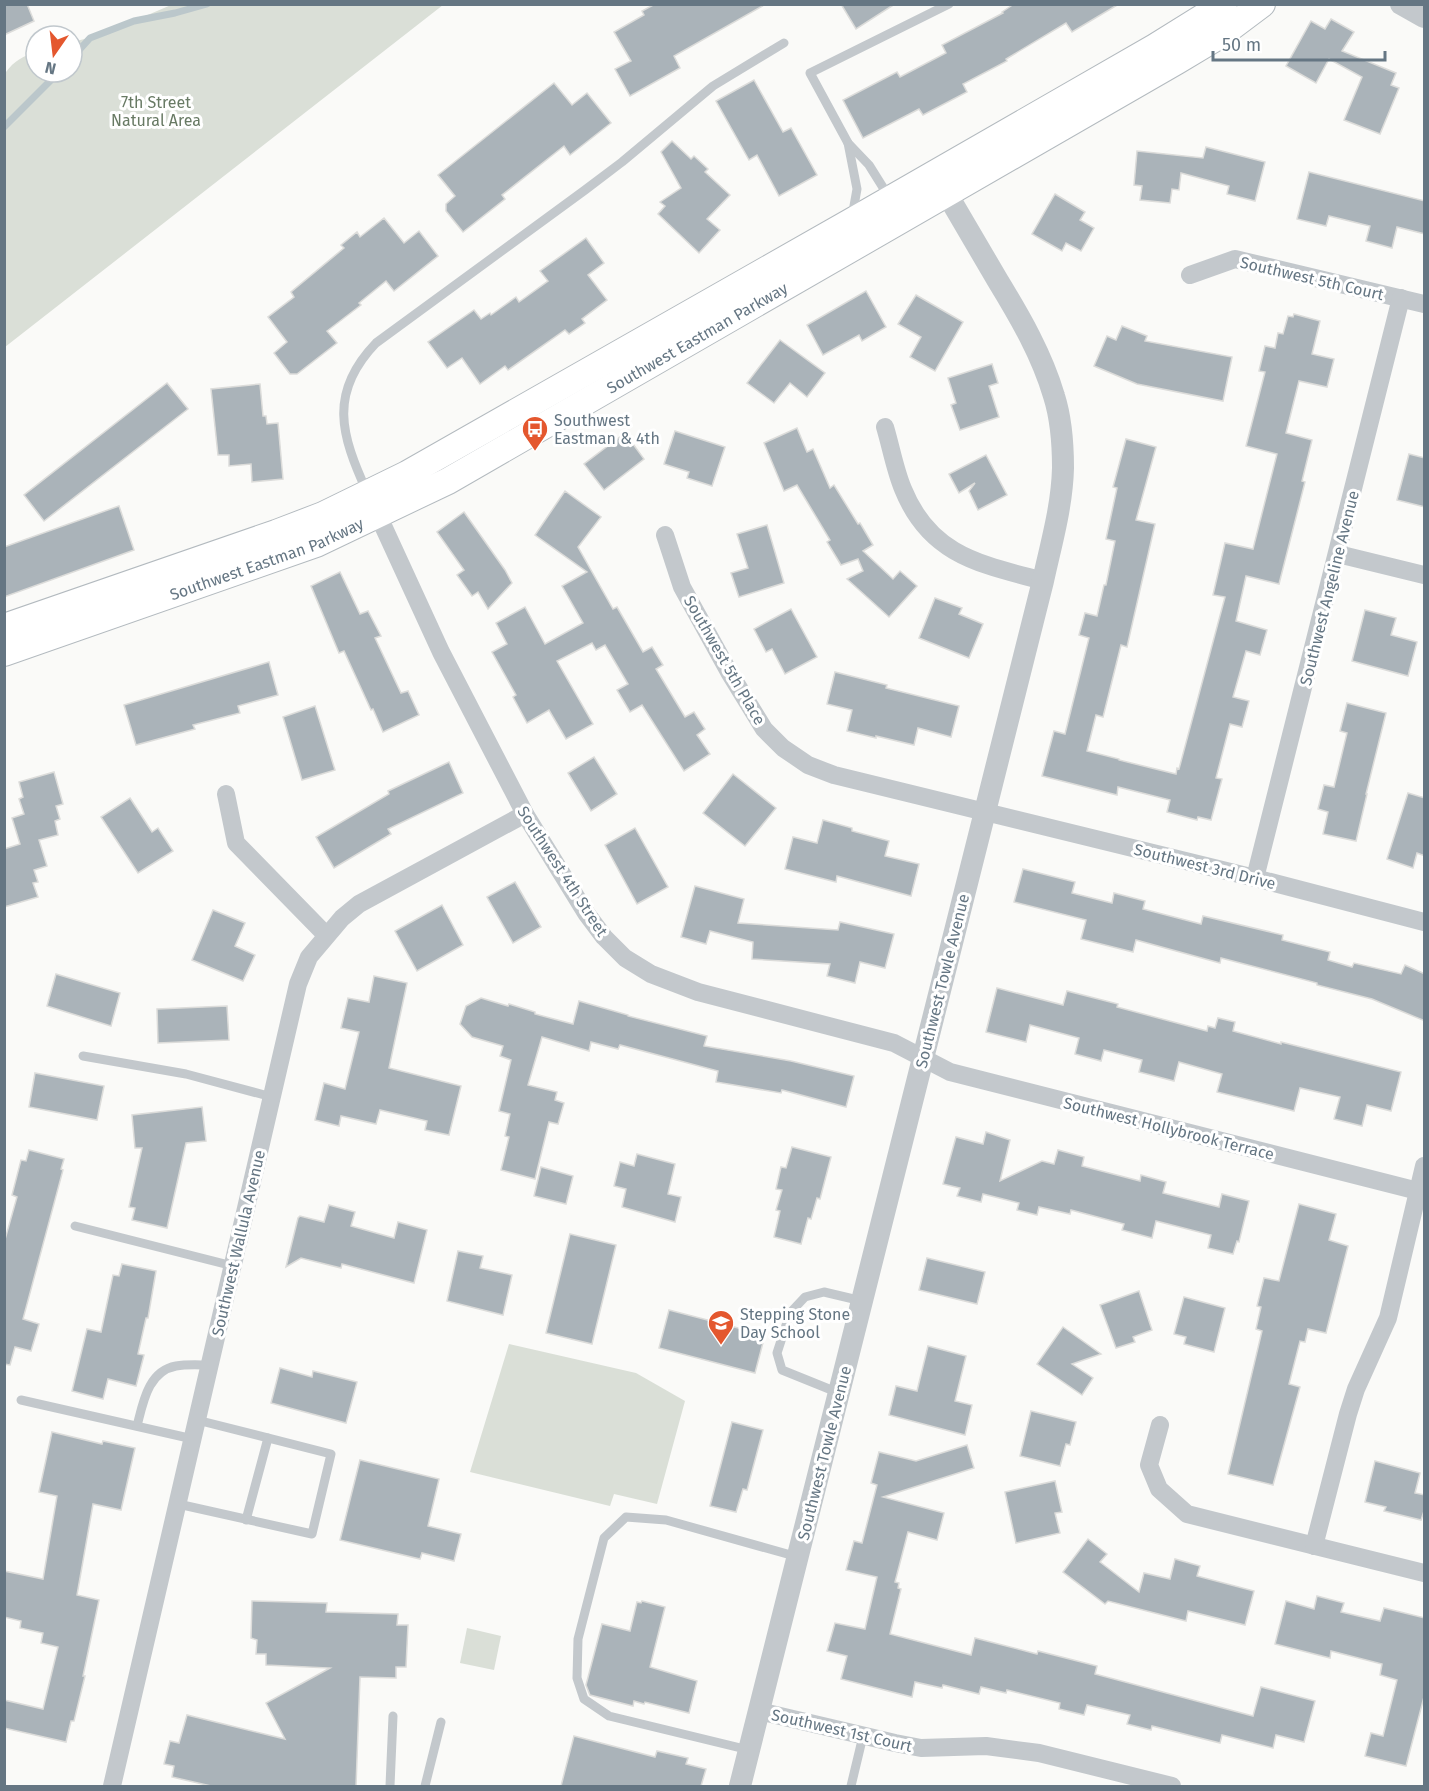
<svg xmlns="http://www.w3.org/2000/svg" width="1429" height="1791" viewBox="0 0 1429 1791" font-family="'Fira Sans',sans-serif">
<rect width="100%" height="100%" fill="#fafaf8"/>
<g fill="#dadfd7">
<path d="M171 5H443L5 347 6 72C14 61 23 56 36 52V72H72V42L101 35Z"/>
<polygon points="509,1344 636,1373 685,1401 657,1504 614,1494 610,1506 470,1472"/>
<polygon points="467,1628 501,1636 494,1670 460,1663"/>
</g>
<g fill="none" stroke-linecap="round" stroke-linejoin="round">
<g stroke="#bbc7cb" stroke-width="7">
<polyline points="72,58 90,38 134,21 175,13 207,4"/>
<polyline points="4,127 59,72"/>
</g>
</g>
<g fill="#aab3b9" stroke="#dcdcda" stroke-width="1.5">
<polygon points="4,4 27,4 34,21 4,35"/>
<polygon points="655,4 766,4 674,56 680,68 630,96 615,69 631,61 614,32 644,15 642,11"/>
<polygon points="841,4 895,4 856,29"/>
<polygon points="1014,4 1119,4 1072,32 1066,23 1006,59 1007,61 963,84 967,92 923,115 919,109 863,138 843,100 897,72 900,77 946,53 942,45 1003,13 1002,12"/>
<polygon points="1331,19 1354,32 1342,51 1396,73 1391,85 1399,88 1380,134 1344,120 1362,77 1329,59 1316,83 1286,66 1311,21 1325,29"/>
<polygon points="754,80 783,132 791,128 817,175 779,196 757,155 749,160 716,101"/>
<polygon points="554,83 572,105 587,93 611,123 570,155 564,146 502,195 505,199 463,232 446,211 446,204 455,196 438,175"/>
<polygon points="672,141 691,159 694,156 708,169 705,172 730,195 707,219 720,230 699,253 658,214 665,206 660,202 681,188 661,152"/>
<polygon points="1206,147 1265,162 1255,201 1227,194 1229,186 1181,173 1179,190 1172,189 1170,203 1140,200 1142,186 1134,185 1137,151 1203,158"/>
<polygon points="1309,172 1425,201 1425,234 1397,227 1392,248 1366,241 1370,226 1329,216 1326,226 1297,219"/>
<polygon points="1055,194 1085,212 1080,220 1094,228 1081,251 1066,243 1062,251 1032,234"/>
<polygon points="384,218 404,243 419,231 438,256 394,291 386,281 359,303 361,305 327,331 337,343 297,374 290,374 274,353 287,342 268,317 294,297 291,292 344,248 341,245 357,232 360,237"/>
<polygon points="586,238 604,263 588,275 607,300 582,319 585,323 569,334 565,330 508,370 505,366 480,384 462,358 447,368 428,342 474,310 481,319 490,313 491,315 516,297 519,302 548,281 540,271"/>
<polygon points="866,291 886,327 862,341 859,335 823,355 807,325"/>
<polygon points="916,295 963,322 935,371 910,357 921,337 898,324"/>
<polygon points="1294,314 1320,321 1312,354 1334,359 1327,387 1299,381 1286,433 1312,440 1302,481 1305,482 1279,584 1246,576 1236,621 1267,630 1260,655 1246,651 1233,697 1249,701 1242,727 1230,724 1216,778 1222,779 1211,820 1198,817 1197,820 1167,812 1170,800 1118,787 1117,795 1042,776 1054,731 1065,734 1089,638 1079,635 1085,613 1097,616 1104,585 1106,585 1115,541 1106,539 1117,488 1113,487 1126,439 1156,447 1136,520 1155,524 1127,647 1121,645 1103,717 1096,715 1087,751 1119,759 1119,760 1176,774 1177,768 1179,769 1225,597 1213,595 1225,543 1253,549 1277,454 1246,446 1265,372 1259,371 1265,346 1275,348 1278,333 1283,334 1288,316 1293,317"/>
<polygon points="1122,326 1147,336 1145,341 1232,357 1223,401 1137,384 1094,366 1107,336 1116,340"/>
<polygon points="780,340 825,373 807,397 790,383 774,403 747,383"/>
<polygon points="992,364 998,383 989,386 999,417 960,430 951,405 956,403 948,378"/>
<polygon points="167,383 188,409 44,521 24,495"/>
<polygon points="260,384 263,416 266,416 267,424 278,423 283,479 252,482 251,464 229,466 229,455 218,455 211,389"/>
<polygon points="797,428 807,452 813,449 830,488 834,485 858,524 860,523 873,545 863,551 893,579 900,571 917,586 889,617 847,579 863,571 858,559 841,565 827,542 830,540 797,485 784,491 764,443"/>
<polygon points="675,431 725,447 712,486 687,478 689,472 664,464"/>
<polygon points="625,433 644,459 604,490 584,464"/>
<polygon points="1409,454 1425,458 1425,507 1397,500"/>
<polygon points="986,455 1007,495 978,510 969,491 975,483 959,493 949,474"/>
<polygon points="565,491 601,517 578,547 613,609 617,607 643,652 652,647 663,665 656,669 685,717 694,712 705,729 697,735 710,754 684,771 642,705 630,712 617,690 628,684 605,645 596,650 592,643 557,661 593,724 566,739 549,710 527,723 513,697 516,695 492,652 507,644 496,623 525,607 545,644 583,623 562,586 587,572 535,535"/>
<polygon points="119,506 134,550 4,597 4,547"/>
<polygon points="464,512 505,570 512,583 488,609 478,592 472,596 457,575 464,570 437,532"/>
<polygon points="767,525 784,583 739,597 731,573 748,568 737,534"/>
<polygon points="340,572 360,614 368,611 381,636 375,638 401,693 408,691 419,715 383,732 373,709 371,710 344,651 339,653 311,586"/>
<polygon points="935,598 962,608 959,614 983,624 969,658 919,638"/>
<polygon points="791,609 817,657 785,674 772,649 766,652 754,629"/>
<polygon points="1365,610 1396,618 1391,635 1417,642 1408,676 1352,661"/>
<polygon points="269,662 278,695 238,706 240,713 193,725 195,729 136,745 124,705"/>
<polygon points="835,672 887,685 886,688 959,706 951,737 918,728 914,745 876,736 876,738 847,731 852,710 827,704"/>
<polygon points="1347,703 1386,713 1366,794 1367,794 1356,841 1323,834 1328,812 1318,809 1324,785 1334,787 1347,733 1340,731"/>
<polygon points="315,706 335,770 302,780 283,717"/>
<polygon points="594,757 617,794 591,811 568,773"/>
<polygon points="449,762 463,793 388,829 391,834 334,868 316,837 389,794 388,791"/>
<polygon points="54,772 63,804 56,806 60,819 55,821 58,835 39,840 47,866 34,870 38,882 33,883 38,897 4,907 4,849 20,844 12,818 24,814 19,799 23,797 19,782"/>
<polygon points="733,774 776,808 745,846 703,813"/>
<polygon points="1408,793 1425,798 1425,856 1417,853 1413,868 1387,859"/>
<polygon points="130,798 152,832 158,828 173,851 138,873 101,817"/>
<polygon points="823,820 852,828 852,831 889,841 885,856 919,864 911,896 837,876 836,882 785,869 793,837 817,843"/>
<polygon points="635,828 668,887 637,904 605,845"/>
<polygon points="1023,869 1075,882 1072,893 1112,903 1114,893 1145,901 1143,909 1201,924 1203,916 1283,935 1282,940 1330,952 1328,960 1352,967 1354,963 1401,974 1405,965 1425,974 1425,1021 1372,999 1317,985 1317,983 1221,958 1220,963 1136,940 1133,952 1081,939 1086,920 1014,902"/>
<polygon points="515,882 541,927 513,943 487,897"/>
<polygon points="695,886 744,899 738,923 838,930 840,922 894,934 885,968 860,962 855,983 827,976 830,964 752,959 753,942 710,931 706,944 681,937"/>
<polygon points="442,905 463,945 417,971 395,931"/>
<polygon points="213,910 245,923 235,946 255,955 243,981 192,960"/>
<polygon points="56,974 120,993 111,1026 47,1006"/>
<polygon points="374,976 407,983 389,1068 461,1086 449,1135 425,1130 427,1121 380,1110 376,1124 341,1116 339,1126 315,1120 324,1083 345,1089 359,1032 341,1028 348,998 369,1002"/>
<polygon points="997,988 1063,1005 1067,991 1118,1004 1117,1007 1207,1031 1208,1026 1215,1028 1218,1018 1235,1022 1233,1031 1281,1044 1281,1042 1401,1072 1391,1111 1367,1105 1362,1126 1334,1119 1340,1097 1300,1088 1294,1111 1217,1092 1222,1074 1179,1062 1174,1081 1139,1072 1142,1060 1104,1050 1101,1061 1075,1054 1079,1038 1030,1025 1026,1042 986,1032"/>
<polygon points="481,998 508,1006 509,1004 535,1012 535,1014 573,1024 579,1001 628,1015 628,1016 707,1036 704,1046 791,1061 854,1076 846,1107 782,1090 781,1093 716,1082 718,1071 620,1045 618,1049 591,1042 589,1051 542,1037 528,1085 557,1092 555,1100 564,1103 558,1124 549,1122 535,1179 501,1170 509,1137 505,1136 510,1114 499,1111 511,1060 500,1056 503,1046 472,1037 460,1024 466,1006"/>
<polygon points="227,1006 229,1040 158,1043 157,1009"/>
<polygon points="35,1073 104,1086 97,1120 29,1107"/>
<polygon points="202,1107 206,1141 186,1143 167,1228 132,1220 135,1208 129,1207 142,1148 135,1148 132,1115"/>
<polygon points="986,1132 1010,1140 1000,1181 1042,1161 1054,1164 1058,1150 1084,1157 1082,1166 1140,1181 1141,1175 1166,1182 1163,1193 1219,1207 1222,1194 1249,1201 1239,1242 1237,1241 1233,1254 1208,1248 1211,1235 1156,1221 1152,1238 1122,1230 1124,1224 1071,1210 1070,1214 1039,1207 1037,1215 1017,1210 1019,1203 983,1194 981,1202 957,1196 960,1188 943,1184 956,1137 983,1144"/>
<polygon points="792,1147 831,1157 820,1199 817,1198 811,1219 808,1218 801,1244 774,1237 780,1211 776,1210 782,1190 776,1189 781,1167 786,1168"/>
<polygon points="29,1150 64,1159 61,1169 63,1170 23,1319 39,1324 31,1351 15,1347 10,1365 4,1364 4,1243 17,1197 12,1195 21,1160 26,1161"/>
<polygon points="637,1154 675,1164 668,1194 681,1197 675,1222 622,1207 626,1189 614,1186 620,1162 634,1166"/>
<polygon points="541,1167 573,1176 566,1204 534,1196"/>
<polygon points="1299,1204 1336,1214 1329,1240 1348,1246 1326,1333 1308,1329 1305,1342 1300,1341 1289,1384 1300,1387 1273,1485 1228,1474 1262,1331 1256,1329 1261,1307 1257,1306 1264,1278 1279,1281"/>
<polygon points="329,1205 355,1212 351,1226 394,1238 398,1222 427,1230 414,1283 342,1264 341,1268 301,1258 286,1267 298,1218 300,1216 324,1222"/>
<polygon points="570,1234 616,1245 592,1344 546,1333"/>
<polygon points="458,1251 483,1256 480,1268 512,1275 503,1315 447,1301"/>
<polygon points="927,1258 985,1272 977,1304 919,1290"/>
<polygon points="122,1264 156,1271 148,1318 146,1318 138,1354 144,1355 136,1386 108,1379 103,1399 72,1391 87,1329 101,1332 113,1275 119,1276"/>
<polygon points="1139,1291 1152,1330 1133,1337 1135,1342 1116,1348 1100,1305"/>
<polygon points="1184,1297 1225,1308 1214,1352 1184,1344 1186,1337 1174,1334"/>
<polygon points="669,1310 765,1335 755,1373 659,1348"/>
<polygon points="1063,1327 1101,1354 1072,1364 1093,1378 1082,1395 1037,1364"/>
<polygon points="928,1346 966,1356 955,1401 972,1405 965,1435 889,1415 896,1386 917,1391"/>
<polygon points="280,1368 312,1377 313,1371 357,1382 346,1423 271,1403"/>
<polygon points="1031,1411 1076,1422 1070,1445 1066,1444 1060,1466 1020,1456"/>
<polygon points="732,1422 763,1430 747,1490 743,1489 736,1512 710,1506"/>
<polygon points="52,1432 102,1444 103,1441 135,1448 121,1510 93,1504 77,1595 99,1600 83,1676 85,1676 74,1721 71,1721 66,1742 4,1728 4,1700 43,1709 58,1647 41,1643 43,1633 20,1628 21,1621 4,1617 4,1571 43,1579 57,1496 39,1492"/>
<polygon points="967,1445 974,1468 883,1497 944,1513 937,1540 908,1532 895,1582 899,1583 898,1588 901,1589 890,1634 971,1655 975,1638 1037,1654 1038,1651 1097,1666 1095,1674 1253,1716 1261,1687 1315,1701 1304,1742 1276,1735 1273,1748 1222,1735 1220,1743 1152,1726 1151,1730 1127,1724 1130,1715 1087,1705 1084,1715 1059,1709 1060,1703 1007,1690 1006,1693 981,1687 979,1694 943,1685 942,1688 915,1682 912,1697 841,1679 847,1656 827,1651 835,1623 865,1629 877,1577 846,1570 854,1541 862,1543 877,1485 871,1483 879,1452 916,1461"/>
<polygon points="360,1460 439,1479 428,1526 461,1534 454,1561 422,1553 420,1559 340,1540"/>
<polygon points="1375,1461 1420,1473 1415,1493 1425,1495 1425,1508 1421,1520 1384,1511 1386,1507 1365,1502"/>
<polygon points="1055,1481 1062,1512 1055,1513 1060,1533 1016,1543 1005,1492"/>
<polygon points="1088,1539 1107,1554 1100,1562 1139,1592 1144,1573 1170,1579 1175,1559 1200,1566 1197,1576 1254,1591 1245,1625 1188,1611 1186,1621 1108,1601 1105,1604 1063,1572"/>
<polygon points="1317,1596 1344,1603 1341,1612 1380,1621 1384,1608 1425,1618 1425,1693 1406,1766 1365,1756 1371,1733 1383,1736 1397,1680 1380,1675 1382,1664 1331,1651 1330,1658 1275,1644 1286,1601 1314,1609"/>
<polygon points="252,1601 327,1603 326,1612 398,1614 397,1625 408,1625 406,1667 396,1667 396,1678 360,1677 356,1786 211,1786 172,1777 174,1766 164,1764 170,1741 179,1743 187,1715 285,1739 266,1703 330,1668 266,1665 266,1654 256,1654 257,1640 251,1638"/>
<polygon points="642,1601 665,1607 650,1667 697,1681 689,1713 645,1702 644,1704 634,1701 633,1706 590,1695 586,1685 602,1624 630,1631 637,1602 641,1603"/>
<polygon points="574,1736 655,1757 657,1751 688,1758 686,1764 706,1769 701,1786 561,1786"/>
</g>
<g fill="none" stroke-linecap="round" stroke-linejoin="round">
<g stroke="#b3babf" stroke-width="28">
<g id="secondary">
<polyline points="4,627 276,533 323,515 407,474 852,221 1155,47 1224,4"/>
<path id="s1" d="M4 653 316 544 448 481 1177 61 1222 34 1262 4"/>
</g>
</g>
<g stroke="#c3c8cc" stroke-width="9">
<polyline points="848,143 857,189 852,217"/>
<polyline points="889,197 869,165 848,143 810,73 949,4"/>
<path d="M367 492C341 435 328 393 376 343L585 190 622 162 713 86 784 43"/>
<polyline points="83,1056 186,1074 272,1097"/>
<polyline points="75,1226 233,1266"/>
<polyline points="839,1393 782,1370 777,1353 790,1313 805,1297 824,1292 862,1301"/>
<polyline points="21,1400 193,1439"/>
<path d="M137 1426C143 1403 148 1371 176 1366 187 1364 199 1365 210 1365"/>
<polyline points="178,1504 312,1534 331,1454 197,1420"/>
<polyline points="246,1520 268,1438"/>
<polyline points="749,1750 609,1716 584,1699 577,1678 578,1639 604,1538 626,1517 666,1520 798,1557"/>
<polyline points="390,1786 393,1716"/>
<polyline points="425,1786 441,1722"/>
<polyline points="851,1786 863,1736"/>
</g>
<g stroke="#c3c8cc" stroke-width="18">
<polyline points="1190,275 1235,259 1424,304"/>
<path d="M885 427C891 447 895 470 903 489 930 556 981 564 1043 581"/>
<polyline points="373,504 441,652 525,814 586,913 604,937 625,958 651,974 698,992 894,1043 950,1072 1418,1191"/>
<polyline points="665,535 682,587 729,672 764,729 783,748 808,765 834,775 1255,878 1424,922"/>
<polyline points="1338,554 1424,575"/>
<polyline points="226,794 236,843 326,935"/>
<polyline points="1255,878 1401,298"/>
<polyline points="1160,1425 1149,1465 1159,1489 1187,1514 1424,1573"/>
<polyline points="1314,1546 1348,1414 1356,1389 1388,1318 1424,1166"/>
<polyline points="759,1711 895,1743 921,1748 986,1746 1039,1753 1172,1786"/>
<polyline points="112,1786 298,984 309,957 342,918 359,904 525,814"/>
</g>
<g stroke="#c3c8cc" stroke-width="22">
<polyline points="1401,4 1424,17"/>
<path d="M740 1786 1043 581C1051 544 1062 507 1063 468 1063 445 1061 418 1054 396 1042 355 1020 317 998 281 981 252 964 223 947 194"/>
</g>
<use href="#secondary" stroke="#fff" stroke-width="26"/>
</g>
<defs>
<g id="bus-pin" transform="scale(1.35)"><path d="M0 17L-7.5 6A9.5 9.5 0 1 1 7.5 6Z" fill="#e4572e" stroke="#fff"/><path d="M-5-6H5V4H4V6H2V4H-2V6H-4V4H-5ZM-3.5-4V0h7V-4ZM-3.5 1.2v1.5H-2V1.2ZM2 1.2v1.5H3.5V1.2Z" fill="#fff"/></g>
<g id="school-pin" transform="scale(1.35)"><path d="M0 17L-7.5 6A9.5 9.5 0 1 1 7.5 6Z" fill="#e4572e" stroke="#fff"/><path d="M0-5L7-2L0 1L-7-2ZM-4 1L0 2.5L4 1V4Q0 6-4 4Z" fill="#fff"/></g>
</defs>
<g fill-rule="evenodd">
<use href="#bus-pin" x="535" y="429"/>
<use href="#school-pin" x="721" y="1323"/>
</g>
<g text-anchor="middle" stroke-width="6" stroke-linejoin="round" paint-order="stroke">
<g font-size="16" fill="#687a64" stroke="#fff">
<text x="156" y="108">7th Street<tspan x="156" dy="18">Natural Area</tspan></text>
</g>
<g font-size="16" fill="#657683" stroke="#fff">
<text transform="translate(1312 278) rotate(13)" y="6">Southwest 5th Court</text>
<text dy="6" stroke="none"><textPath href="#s1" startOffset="764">Southwest Eastman Parkway</textPath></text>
<text dy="6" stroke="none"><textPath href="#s1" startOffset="279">Southwest Eastman Parkway</textPath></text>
<text transform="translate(1329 588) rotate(-76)" y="6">Southwest Angeline Avenue</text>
<text transform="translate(725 660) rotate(60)" y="6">Southwest 5th Place</text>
<text transform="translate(1205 866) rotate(14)" y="6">Southwest 3rd Drive</text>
<text transform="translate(563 871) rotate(57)" y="6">Southwest 4th Street</text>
<text transform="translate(942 981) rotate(-76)" y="6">Southwest Towle Avenue</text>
<text transform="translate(1169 1128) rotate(14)" y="6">Southwest Hollybrook Terrace</text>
<text transform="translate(238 1243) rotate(-77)" y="6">Southwest Wallula Avenue</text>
<text transform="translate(824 1453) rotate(-76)" y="6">Southwest Towle Avenue</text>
<text transform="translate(842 1730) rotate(13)" y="6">Southwest 1st Court</text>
</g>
<g font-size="16" fill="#657683" stroke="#fff" text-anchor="start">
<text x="554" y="426">Southwest<tspan x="554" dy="18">Eastman &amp; 4th</tspan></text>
<text x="740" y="1320">Stepping Stone<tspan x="740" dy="18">Day School</tspan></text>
</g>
</g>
<rect width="1429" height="1791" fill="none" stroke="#657683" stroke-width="12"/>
<g transform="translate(54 54) rotate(194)"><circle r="28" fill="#ffffff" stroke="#c1c8cd" stroke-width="1.5"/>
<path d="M0-4.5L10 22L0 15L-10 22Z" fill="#e4572e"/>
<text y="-9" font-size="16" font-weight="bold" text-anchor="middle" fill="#657683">N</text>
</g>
<path d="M1213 51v9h172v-9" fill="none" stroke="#657683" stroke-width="3"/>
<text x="1222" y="51" font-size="18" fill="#657683" stroke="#ffffff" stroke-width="4.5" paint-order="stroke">50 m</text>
</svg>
